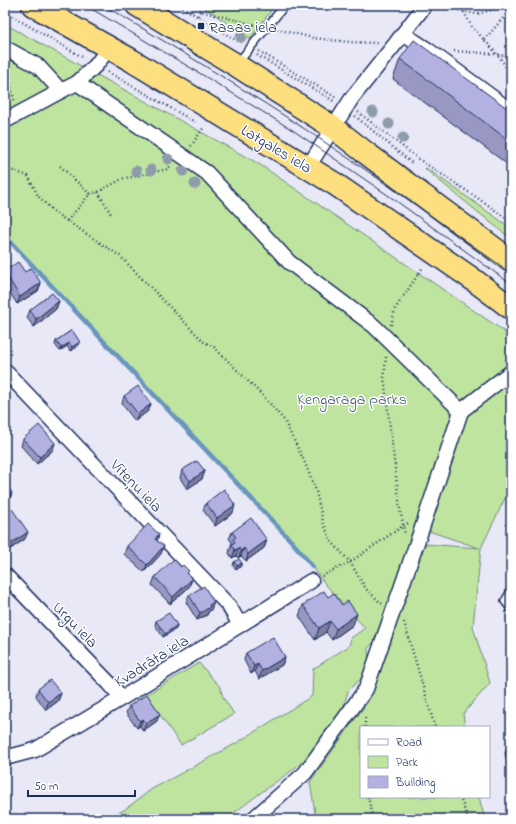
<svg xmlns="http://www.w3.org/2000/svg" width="516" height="824" viewBox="0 0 516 824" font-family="'Indie Flower',sans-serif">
<rect width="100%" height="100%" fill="#e8e8f6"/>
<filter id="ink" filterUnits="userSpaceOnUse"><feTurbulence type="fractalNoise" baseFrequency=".025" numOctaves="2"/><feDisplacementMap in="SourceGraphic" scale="8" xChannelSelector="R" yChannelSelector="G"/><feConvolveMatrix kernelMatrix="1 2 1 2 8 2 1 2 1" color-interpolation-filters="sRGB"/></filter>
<g filter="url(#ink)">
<g fill="#bfe49f" stroke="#6d8a7e">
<polygon points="201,5 275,5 250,39"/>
<polygon points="5,24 259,164 511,336 511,486 481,548 473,627 490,683 463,714 465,727 361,727 361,797 479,797 485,819 316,819 310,782 369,700 424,544 479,548 414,526 401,570 378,638 368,648 369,671 348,691 343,708 314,752 290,772 263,791 230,816 229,819 105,819 124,810 152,789 235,744 312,696 313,669 349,646 351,638 365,628 325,584 313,567 293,543 5,236"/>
<path d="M426 168 511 228V239C482 216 454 192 425 169Z"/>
<polygon points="199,663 220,687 223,697 234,714 181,745 146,695"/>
</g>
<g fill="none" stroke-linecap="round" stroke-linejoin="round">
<polyline stroke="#6796bc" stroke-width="4.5" points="5,236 293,543 313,567"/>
<g stroke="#1b2f5e" stroke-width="10">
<g id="lane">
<polyline points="237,64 285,5"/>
<polyline points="511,591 505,601 511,609"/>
</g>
</g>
<g stroke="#1b2f5e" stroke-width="17">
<g id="street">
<polyline points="403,34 428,50 511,111"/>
<polyline points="5,48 38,66 61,91"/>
<polyline points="77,83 207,173 289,262 374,326 461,411"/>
<polyline points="5,121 61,91 77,83 96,65 109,48"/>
<polyline points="308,167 352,98 396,43 425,5"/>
<polyline points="5,371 229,606 240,625"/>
<polyline points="5,575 109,683 122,698"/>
<polyline points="5,758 35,750 122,698 311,581"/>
<polyline points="253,819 305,773 366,689 422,528 461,411 511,372"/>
</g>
</g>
<g stroke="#1b2f5e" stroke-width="25">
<g id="highway">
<polyline points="33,5 131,60 335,184 471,278 511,308"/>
<polyline points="137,5 236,65 334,128 366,153 511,261"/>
</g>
</g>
<g stroke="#1b2f5e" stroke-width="2.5" stroke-dasharray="1 3" stroke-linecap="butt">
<polyline points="179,5 234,39 242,43"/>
<polyline points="460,5 472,27 490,46 501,59 511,75"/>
<polyline points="439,6 477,14 509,5"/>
<polyline points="200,11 201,5"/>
<polyline points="5,12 84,58"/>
<polyline points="198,16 200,11 256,25"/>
<polyline points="277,29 313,38 349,42 378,43"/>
<polyline points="484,40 511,9"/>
<polyline points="259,51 337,98"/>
<polyline points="454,51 496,54 511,57"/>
<polyline points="257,55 335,102"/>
<polyline points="6,64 14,100"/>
<polyline points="108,72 195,122"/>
<polyline points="358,112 420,160 488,205 511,222"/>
<polyline points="355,116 413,164"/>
<polyline points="191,146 204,127"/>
<polyline points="60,166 90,194"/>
<polyline points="5,168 28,176 38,196 55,213 120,256 204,342 214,347 265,398 284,420 305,463 316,491 323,522 331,541 350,562 366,589 382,604"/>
<polyline points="98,192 111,214"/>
<polyline points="67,221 90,194 98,192 124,178 133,177 167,169 172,165"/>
<polyline points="391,325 395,309 423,267"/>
<polyline points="386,357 384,378 400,509 405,535"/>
<polyline points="322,576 350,562 403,526 410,522"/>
<polyline points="404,622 435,727"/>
<polyline points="365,727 365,715"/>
<polyline points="368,797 373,819"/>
<polyline points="460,797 468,819"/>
</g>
<use href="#lane" stroke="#fff" stroke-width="7"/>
<use href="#street" stroke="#fff" stroke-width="14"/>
<use href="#highway" stroke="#fddf80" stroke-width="22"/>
<g stroke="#1b2f5e" stroke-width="1">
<polyline points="85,5 201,74 294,131 395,200 511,284"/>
<path d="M103 5C176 48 249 92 320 139 385 182 448 228 511 273"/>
</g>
</g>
<g fill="#8e9bab">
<circle cx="241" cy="37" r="5.5"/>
<circle cx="373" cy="112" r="5.5"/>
<circle cx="389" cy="124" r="5.5"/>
<circle cx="403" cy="138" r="5.5"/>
<circle cx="168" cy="159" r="5.5"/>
<circle cx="151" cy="170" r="5.5"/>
<circle cx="136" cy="171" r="5.5"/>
<circle cx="183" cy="171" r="5.5"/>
<circle cx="195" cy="184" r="5.5"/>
</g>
<g fill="#9998c2" stroke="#1b2f5e">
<polygon points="400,59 511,111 511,167 393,79"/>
<polygon points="5,271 25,272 41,283 38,291 17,304 5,285"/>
<polygon points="59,301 56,309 34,327 27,318 30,310"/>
<polygon points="72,330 78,346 70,351 67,346 60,351 55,345 56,341"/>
<polygon points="124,396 151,404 148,411 135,421 122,404"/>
<polygon points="23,439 53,450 37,464 21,446"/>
<polygon points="182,470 205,471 202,479 187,489 180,478"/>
<polygon points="206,503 233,513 215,526 203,510"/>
<polygon points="5,514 25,539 6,552 5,551"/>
<polygon points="232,532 267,540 264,548 246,561 241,556 238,558 236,556 232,558 229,553 232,542 229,539"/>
<polygon points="159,534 157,540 161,554 144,572 124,554 127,546"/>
<polygon points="234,562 242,563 240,567 236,570 233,566"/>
<polygon points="188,574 192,579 189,587 170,604 152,585 155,577"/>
<polygon points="189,595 211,610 209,611 207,615 197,620 186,602"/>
<polygon points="328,597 353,625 332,640 326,632 315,640 299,616 303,605"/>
<polygon points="156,621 177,625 176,629 163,637 155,625"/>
<polygon points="246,653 285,657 282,665 259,679 255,671 251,674 244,660"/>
<polygon points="38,689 61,693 58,701 46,710 36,696"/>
<polygon points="129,706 157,721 143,731 140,726 137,728 126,713"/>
<polygon points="511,744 511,782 505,753 508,745"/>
</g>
<g fill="#7d7c9e" stroke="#1b2f5e">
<polygon points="41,283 38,291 17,304 20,297"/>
<polygon points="59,301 56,309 34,327 36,319"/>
<polygon points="80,342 78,346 70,351 72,347"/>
<polygon points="69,343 67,346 60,351 61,348"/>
<polygon points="151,404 148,411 135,421 138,414"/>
<polygon points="55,443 53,450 37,464 40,457"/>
<polygon points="205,471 202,479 187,489 190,481"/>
<polygon points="12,493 9,501 5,504 5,498"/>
<polygon points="235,505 233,513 215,526 217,518"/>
<polygon points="28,532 25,539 6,552 9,545"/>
<polygon points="159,534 157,542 155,539"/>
<polygon points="267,540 264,548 246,561 248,554"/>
<polygon points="164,546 161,554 144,572 147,565"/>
<polygon points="239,548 236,556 232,558 235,550"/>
<polygon points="244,548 241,556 238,558 241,551"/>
<polygon points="242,563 240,567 236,570 237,566"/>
<polygon points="192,579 189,587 170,604 173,597"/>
<polygon points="214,602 211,610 209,611 207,615 197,620 200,613 209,605"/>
<polygon points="357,614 353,625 332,640 336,629"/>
<polygon points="330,621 326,632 315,640 319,628"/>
<polygon points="177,625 176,629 163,637 165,634"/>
<polygon points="285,657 282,665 259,679 262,671"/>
<polygon points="258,664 255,671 251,674 254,666"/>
<polygon points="61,693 58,701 46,710 48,702"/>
<polygon points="160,714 157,721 143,731 146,723"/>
<polygon points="143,719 140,726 137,728 140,721"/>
</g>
<g fill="#b2b1e2" stroke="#1b2f5e">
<polygon points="414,40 511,111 511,142 400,59"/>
<polygon points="18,262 25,272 31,268 41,283 20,297 5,273 5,271"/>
<polygon points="52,293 59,301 36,319 30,310"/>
<polygon points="72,330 80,342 72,347 69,343 61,348 56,341"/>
<polygon points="138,386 151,404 138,414 124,396"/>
<polygon points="39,425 55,443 40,457 23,439"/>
<polygon points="197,461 205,471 190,481 182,470"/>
<polygon points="5,483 12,493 5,498"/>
<polygon points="224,489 235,505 217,518 206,503"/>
<polygon points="12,509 28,532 9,545 5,539 5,514"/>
<polygon points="251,518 267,540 248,554 244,548 241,551 239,548 235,550 231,545 235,542 233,539 236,537 232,532"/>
<polygon points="148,524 159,534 155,539 164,546 147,565 127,546"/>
<polygon points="174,559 181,567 183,565 189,571 187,573 192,579 173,597 155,577"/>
<polygon points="239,559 242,563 237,566 234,562"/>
<polygon points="204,586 214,602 209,605 210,607 200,613 189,595"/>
<polygon points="324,591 328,597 334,593 342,605 348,601 357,614 336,629 330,621 319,628 303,605"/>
<polygon points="169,613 177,625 165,634 156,621"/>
<polygon points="273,637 285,657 262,671 258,664 254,666 246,653"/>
<polygon points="50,680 61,693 48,702 38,689"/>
<polygon points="147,694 160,714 146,723 143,719 140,721 129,706"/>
<polygon points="511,744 511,761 508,745"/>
</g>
</g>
<rect fill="#1b2f5e" stroke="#fff" stroke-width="1.5" x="197" y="22" width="8" height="8" rx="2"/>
<g text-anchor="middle" stroke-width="3" stroke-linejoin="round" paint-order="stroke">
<g font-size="16" fill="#1b2f5e" stroke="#fff" text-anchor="start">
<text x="209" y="32">Rasas iela</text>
</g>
<g font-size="16" fill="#1b2f5e" stroke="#fff">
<text transform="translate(277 148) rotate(31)" y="6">Latgales iela</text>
<text transform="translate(137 485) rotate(46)" y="6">Vīteņu iela</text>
<text transform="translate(76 624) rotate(46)" y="6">Urgu iela</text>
<text transform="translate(151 660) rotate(-32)" y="6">Kvadrāta iela</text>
</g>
<g font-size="16" fill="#445c6e" stroke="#fff">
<text x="352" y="404">Ķengaraga parks</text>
</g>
</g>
<rect width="516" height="824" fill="none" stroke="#fff" stroke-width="20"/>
<rect x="10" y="10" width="496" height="804" fill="none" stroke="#1b2f5e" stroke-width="1.5" filter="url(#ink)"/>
<rect x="360" y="726" width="130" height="72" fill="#ffffff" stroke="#a4acbf"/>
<rect x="368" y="739" width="20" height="6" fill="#ffffff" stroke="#a4acbf"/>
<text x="396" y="746" font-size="12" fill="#1b2f5e">Road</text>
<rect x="368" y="756" width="20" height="12" fill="#bfe49f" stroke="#a4acbf"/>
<text x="396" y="766" font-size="12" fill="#1b2f5e">Park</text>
<rect x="368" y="776" width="20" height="12" fill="#b2b1e2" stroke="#a4acbf"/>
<text x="396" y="786" font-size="12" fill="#1b2f5e">Building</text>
<path d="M28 790v6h107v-6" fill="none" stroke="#1b2f5e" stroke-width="2"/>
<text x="34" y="790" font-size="12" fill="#1b2f5e" stroke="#ffffff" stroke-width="3" paint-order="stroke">50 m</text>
</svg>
